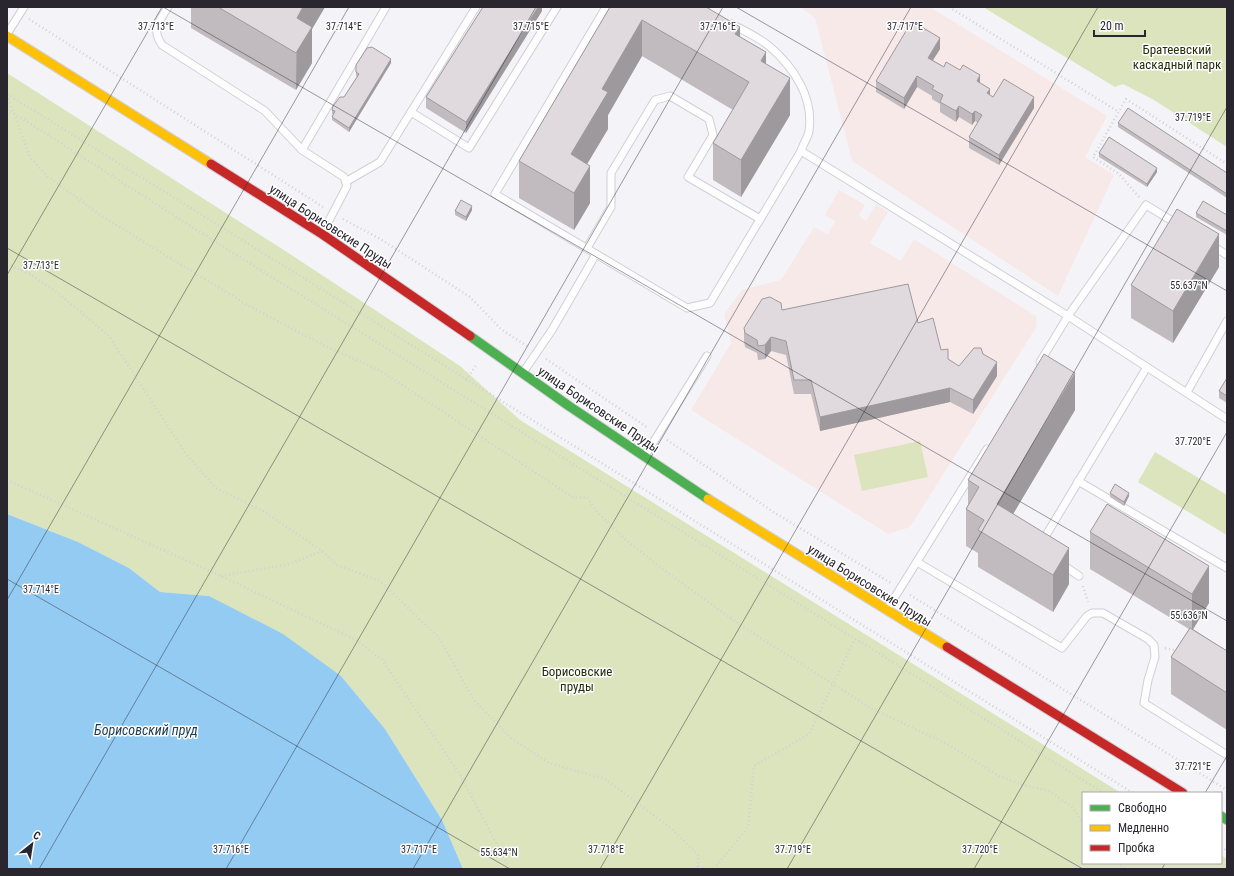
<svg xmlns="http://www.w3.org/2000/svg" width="1234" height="876" viewBox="0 0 1234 876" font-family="'Roboto Condensed',sans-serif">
<rect width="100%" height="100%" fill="#f4f3f8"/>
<g fill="#f8e9e9">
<polygon points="800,7 930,7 1107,116 1085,157 1114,175 1058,296 852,161 815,18"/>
<polygon points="839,190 865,205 859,215 866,221 876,204 888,212 870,243 901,261 914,239 1036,316 1037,326 910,527 888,534 691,410 731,343 724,314 742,290 781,280 814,227 828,234 835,221 825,215"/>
</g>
<g fill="#dbe4bd">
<polygon points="983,7 1227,7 1227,147 1154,100 1123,84 1115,87"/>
<polygon points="7,73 293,256 460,366 520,420 1121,793 1083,793 1083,863 1221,863 1221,855 1227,859 1227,869 463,869 442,820 385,729 341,676 209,596 160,592 129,568 78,542 7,514"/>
<polygon points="920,441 928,477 862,491 854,455"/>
<polygon points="1155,452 1227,495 1227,535 1138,482"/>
</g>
<polygon fill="#93cbf2" points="7,514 78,542 129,568 160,592 209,596 283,634 341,676 385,729 442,820 463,869 7,869"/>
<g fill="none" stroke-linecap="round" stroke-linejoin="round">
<g stroke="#d1cfd7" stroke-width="9">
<g id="lane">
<path d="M168 7C159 22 151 29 162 45L265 111 302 150"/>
<path d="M606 7 495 194 687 308 710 303 801 151C803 144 808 137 809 131 814 98 794 67 769 46 758 37 744 31 732 24"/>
<polyline points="7,34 24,7"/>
<polyline points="411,112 469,148 557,7"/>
<polyline points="801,151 1068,316 1227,419"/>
<polyline points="347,181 380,162 476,7"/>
<polyline points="323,232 347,186 344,177 302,150 386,7"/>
<polyline points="1211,245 1227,255"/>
<polyline points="587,248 611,207 611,173 655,100 670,96 709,119 713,135 688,177 760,219"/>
<polyline points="1040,362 1068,316 1146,205 1179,225"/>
<polyline points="524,371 552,330 596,254"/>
<polyline points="1187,392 1227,321"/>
<polyline points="646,454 707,356"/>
<polyline points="1078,481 1227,568"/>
<polyline points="1042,542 1147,367"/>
<polyline points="917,562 1062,648 1087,616 1092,613 1103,613 1148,639 1154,645 1155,657 1148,680 1144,703 1227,755"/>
<polyline points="1063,565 1079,576"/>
<polyline points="888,608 987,449"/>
</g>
</g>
<g stroke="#d1cfd7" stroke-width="11">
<g id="fast">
<polyline points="470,336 569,406 708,499"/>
<polyline points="1221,816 1227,820"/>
</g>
</g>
<g stroke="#d1cfd7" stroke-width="11">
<g id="slow">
<polyline points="7,36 211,164"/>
<polyline points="708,499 947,647"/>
</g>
</g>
<g stroke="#d1cfd7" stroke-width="11">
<g id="jam">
<polyline points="211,164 322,234 470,336"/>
<polyline points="947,647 1183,793"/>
</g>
</g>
<g stroke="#d2d1d4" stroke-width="2.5" stroke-dasharray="1 3" stroke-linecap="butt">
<polyline points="949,7 1119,112"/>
<polyline points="29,19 323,207"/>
<polyline points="7,94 1133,793"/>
<polyline points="7,95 30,157 46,175 103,217 249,306 325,346 381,371 574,498 587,497 597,512 626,540 665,571 742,626 869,707 949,745 999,776 1023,785 1050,791 1073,808 1083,824"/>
<polyline points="7,109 241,258 1104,793"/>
<polyline points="1139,197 1119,174 1093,157 1126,99 1227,164"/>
<polyline points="343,219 382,240 470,297 502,330 527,346"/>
<polyline points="7,264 30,274 58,293 109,336 186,454 216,488 265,512 322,551 337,565 380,581 439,638 474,700 512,739 549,763 605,779 673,830 699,856 697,869"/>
<polyline points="546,359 648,428"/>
<polyline points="466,380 477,364"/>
<polyline points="667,440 775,513 891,583"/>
<polyline points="7,480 221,576 358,641 382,660 459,773 510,869"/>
<polyline points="221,576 290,564 322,551"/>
<polyline points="1083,586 1088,602"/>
<polyline points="910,595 1227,790"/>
<polyline points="1165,648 1178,651"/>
<polyline points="1221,847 1227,851"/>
<polyline points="1117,863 1125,869"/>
<polyline points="1220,863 1227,867"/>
<polyline points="698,866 708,869"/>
<polyline points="714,869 748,827 754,766 809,734 855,639"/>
</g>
<use href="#lane" stroke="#fdfdfe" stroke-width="7"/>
<use href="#fast" stroke="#4caf50" stroke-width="9"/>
<use href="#slow" stroke="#ffc107" stroke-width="9"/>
<use href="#jam" stroke="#c62828" stroke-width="9"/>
</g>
<g fill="#c1bbc0">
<polygon points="191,7 325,7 312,29 312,63 296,90 191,28"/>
<polygon points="542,7 542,11 466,133 426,108 426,97"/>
<polygon points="610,7 740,36 766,64 790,115 741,197 713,180 713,143 733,110 642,56 608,115 608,129 587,164 590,203 574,230 519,198 519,161"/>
<polygon points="940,49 933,60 944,67 980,83 990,95 993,97 1034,108 999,165 969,148 969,137 978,123 975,121 972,125 959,117 956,122 940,112 940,104 932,99 932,96 917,87 904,109 876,92 876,81"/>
<polygon points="391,63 349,132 332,120 332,117 333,114 332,114 332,110 344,97 357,77 356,76 356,65"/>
<polygon points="1118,123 1227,173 1227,198 1118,127"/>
<polygon points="1099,153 1157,172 1147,187 1099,157"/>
<polygon points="472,210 466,221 455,215 455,211"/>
<polygon points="1196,213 1227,215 1227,235 1196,217"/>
<polygon points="1219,267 1173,343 1131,318 1131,285"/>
<polygon points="782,310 918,323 948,359 959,366 983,354 997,376 973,414 950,402 820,431 811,394 794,394 786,355 771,351 765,359 758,360 757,353 745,347 744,341 744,328"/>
<polygon points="1227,378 1227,403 1219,398 1219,391"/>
<polygon points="1075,410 1013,514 1069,584 1053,612 978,567 978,553 966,546 966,509 968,505 968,480"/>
<polygon points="1110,493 1129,496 1124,506 1110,497"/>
<polygon points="1090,532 1209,603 1193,629 1227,651 1227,730 1171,694 1171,657 1189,629 1090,569"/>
</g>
<g fill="#9d999c">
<polygon points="303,7 325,7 312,29 312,63 296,90 297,18"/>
<polygon points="538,7 542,7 542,11 466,133 466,122"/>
<polygon points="642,20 642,56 608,115 608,129 571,191 571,154 602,89"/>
<polygon points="740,27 740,64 735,34"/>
<polygon points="940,38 940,49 928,68 928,58"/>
<polygon points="766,52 766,89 761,61"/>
<polygon points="391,59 391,63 349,132 349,128"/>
<polygon points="980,75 980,86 977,81"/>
<polygon points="917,76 917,87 904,109 904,98"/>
<polygon points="790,78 790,115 741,197 741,160"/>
<polygon points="990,89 990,99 987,93"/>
<polygon points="1034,97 1034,108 999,165 999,155"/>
<polygon points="959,106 959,117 956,122 956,111"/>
<polygon points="975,111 975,121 972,125 972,114"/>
<polygon points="590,166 590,203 574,230 574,193"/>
<polygon points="1157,168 1157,172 1147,187 1147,184"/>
<polygon points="472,206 472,210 466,221 466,217"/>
<polygon points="1219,234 1219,267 1173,343 1173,311"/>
<polygon points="771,337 771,351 765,359 765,345"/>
<polygon points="997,362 997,376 973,414 973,400"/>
<polygon points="1075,373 1075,410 997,541 997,504"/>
<polygon points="950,388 950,402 820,431 820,417"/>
<polygon points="1129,493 1129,496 1124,506 1124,502"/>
<polygon points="1069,548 1069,584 1053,612 1053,575"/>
<polygon points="1209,566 1209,603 1192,631 1192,594"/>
</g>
<g fill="#e0dadf" stroke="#9d999c">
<polygon points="218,7 303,7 297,18 312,27 296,53"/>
<polygon points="483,7 538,7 466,122 426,97"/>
<polygon points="610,7 706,7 740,27 735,34 766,52 761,61 790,78 741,160 713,143 749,82 642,20 602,89 608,92 571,154 590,166 574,193 519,161"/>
<polygon points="912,21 940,38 928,58 944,67 946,62 960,70 963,65 980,75 977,81 990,89 987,93 993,97 1004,79 1034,97 999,155 969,137 982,115 975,111 972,114 959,106 956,111 940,102 943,95 932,89 934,86 917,76 904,98 876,81"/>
<polygon points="372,47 391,59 349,128 332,117 335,111 332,110 333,106 340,97 344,97 359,74 356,72 356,65 367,48"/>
<polygon points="1128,108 1227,173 1227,194 1118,123"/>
<polygon points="1109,137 1157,168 1147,184 1099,153"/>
<polygon points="461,200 472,206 466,217 455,211"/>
<polygon points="1203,201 1227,215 1227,231 1196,213"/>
<polygon points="1177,209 1219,234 1173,311 1131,285"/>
<polygon points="908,284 918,323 933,318 941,350 948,349 948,359 959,366 974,348 981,348 983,354 997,362 973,400 950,388 820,417 811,380 794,380 786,341 771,337 765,345 758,346 757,340 745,333 744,328 762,299 770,297 781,303 782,310"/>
<polygon points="1044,354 1075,373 997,504 1069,548 1053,575 978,530 984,520 966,509 979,487 968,480"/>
<polygon points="1227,378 1227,396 1219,391"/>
<polygon points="1115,484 1129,493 1124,502 1110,493"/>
<polygon points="1107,504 1209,566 1192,594 1090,532"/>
<polygon points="1190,628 1227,651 1227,693 1171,657"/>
</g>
<path fill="none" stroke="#292630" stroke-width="1" stroke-opacity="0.45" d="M163 7 1227 621M736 7 1227 291M7 248 1083 869M7 275 162 7M7 579 510 869M7 600 349 7M1205 793 1227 756M39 869 536 7M226 869 723 7M413 869 911 7M600 869 1098 7M787 869 1227 107M974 869 1227 432M1162 869 1165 863"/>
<g text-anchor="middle" stroke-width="3" stroke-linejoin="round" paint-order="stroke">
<g font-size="13" fill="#262d09" stroke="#fff">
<text x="1177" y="54">Братеевский<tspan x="1177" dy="15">каскадный парк</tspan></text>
<text x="577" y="676">Борисовские<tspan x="577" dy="15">пруды</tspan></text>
</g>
<g font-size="13" fill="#292630" stroke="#fff">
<text transform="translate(331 226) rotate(33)" y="5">улица Борисовские Пруды</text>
<text transform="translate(599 409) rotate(34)" y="5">улица Борисовские Пруды</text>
<text transform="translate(870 585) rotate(32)" y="5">улица Борисовские Пруды</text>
</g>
<g font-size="14" font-style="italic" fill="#193b52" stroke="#fff">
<text x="146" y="735">Борисовский пруд</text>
</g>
</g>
<g font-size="10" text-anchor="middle" fill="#292630" stroke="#fff" stroke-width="3" stroke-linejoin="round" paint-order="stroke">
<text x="156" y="30">37.713°E</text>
<text x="344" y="30">37.714°E</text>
<text x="531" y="30">37.715°E</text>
<text x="718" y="30">37.716°E</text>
<text x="905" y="30">37.717°E</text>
<text x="1193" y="121">37.719°E</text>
<text x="41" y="269">37.713°E</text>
<text x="1189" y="289">55.637°N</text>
<text x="1193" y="445">37.720°E</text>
<text x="41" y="593">37.714°E</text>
<text x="1189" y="619">55.636°N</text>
<text x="1193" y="770">37.721°E</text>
<text x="231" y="853">37.716°E</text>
<text x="419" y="853">37.717°E</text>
<text x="606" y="853">37.718°E</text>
<text x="793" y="853">37.719°E</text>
<text x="980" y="853">37.720°E</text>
<text x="499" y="856">55.634°N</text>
</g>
<rect width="1234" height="876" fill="none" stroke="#292630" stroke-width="16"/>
<rect x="1082" y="792" width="140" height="72" fill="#ffffff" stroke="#a9a8ac"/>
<rect x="1090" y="805" width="20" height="6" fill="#4caf50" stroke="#a9a8ac"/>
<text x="1118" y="812" font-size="12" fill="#292630">Свободно</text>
<rect x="1090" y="825" width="20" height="6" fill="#ffc107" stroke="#a9a8ac"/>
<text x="1118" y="832" font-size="12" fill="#292630">Медленно</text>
<rect x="1090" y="845" width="20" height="6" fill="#c62828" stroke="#a9a8ac"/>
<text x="1118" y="852" font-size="12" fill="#292630">Пробка</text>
<g transform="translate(32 844) rotate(30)" stroke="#ffffff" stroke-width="3" paint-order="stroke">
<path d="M0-3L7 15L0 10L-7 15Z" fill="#292630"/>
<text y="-6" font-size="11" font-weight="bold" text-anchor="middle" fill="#292630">С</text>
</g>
<path d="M1094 30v6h51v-6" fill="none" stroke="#292630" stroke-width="2"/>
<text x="1100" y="30" font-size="12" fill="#292630" stroke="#ffffff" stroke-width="3" paint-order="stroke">20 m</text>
</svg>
